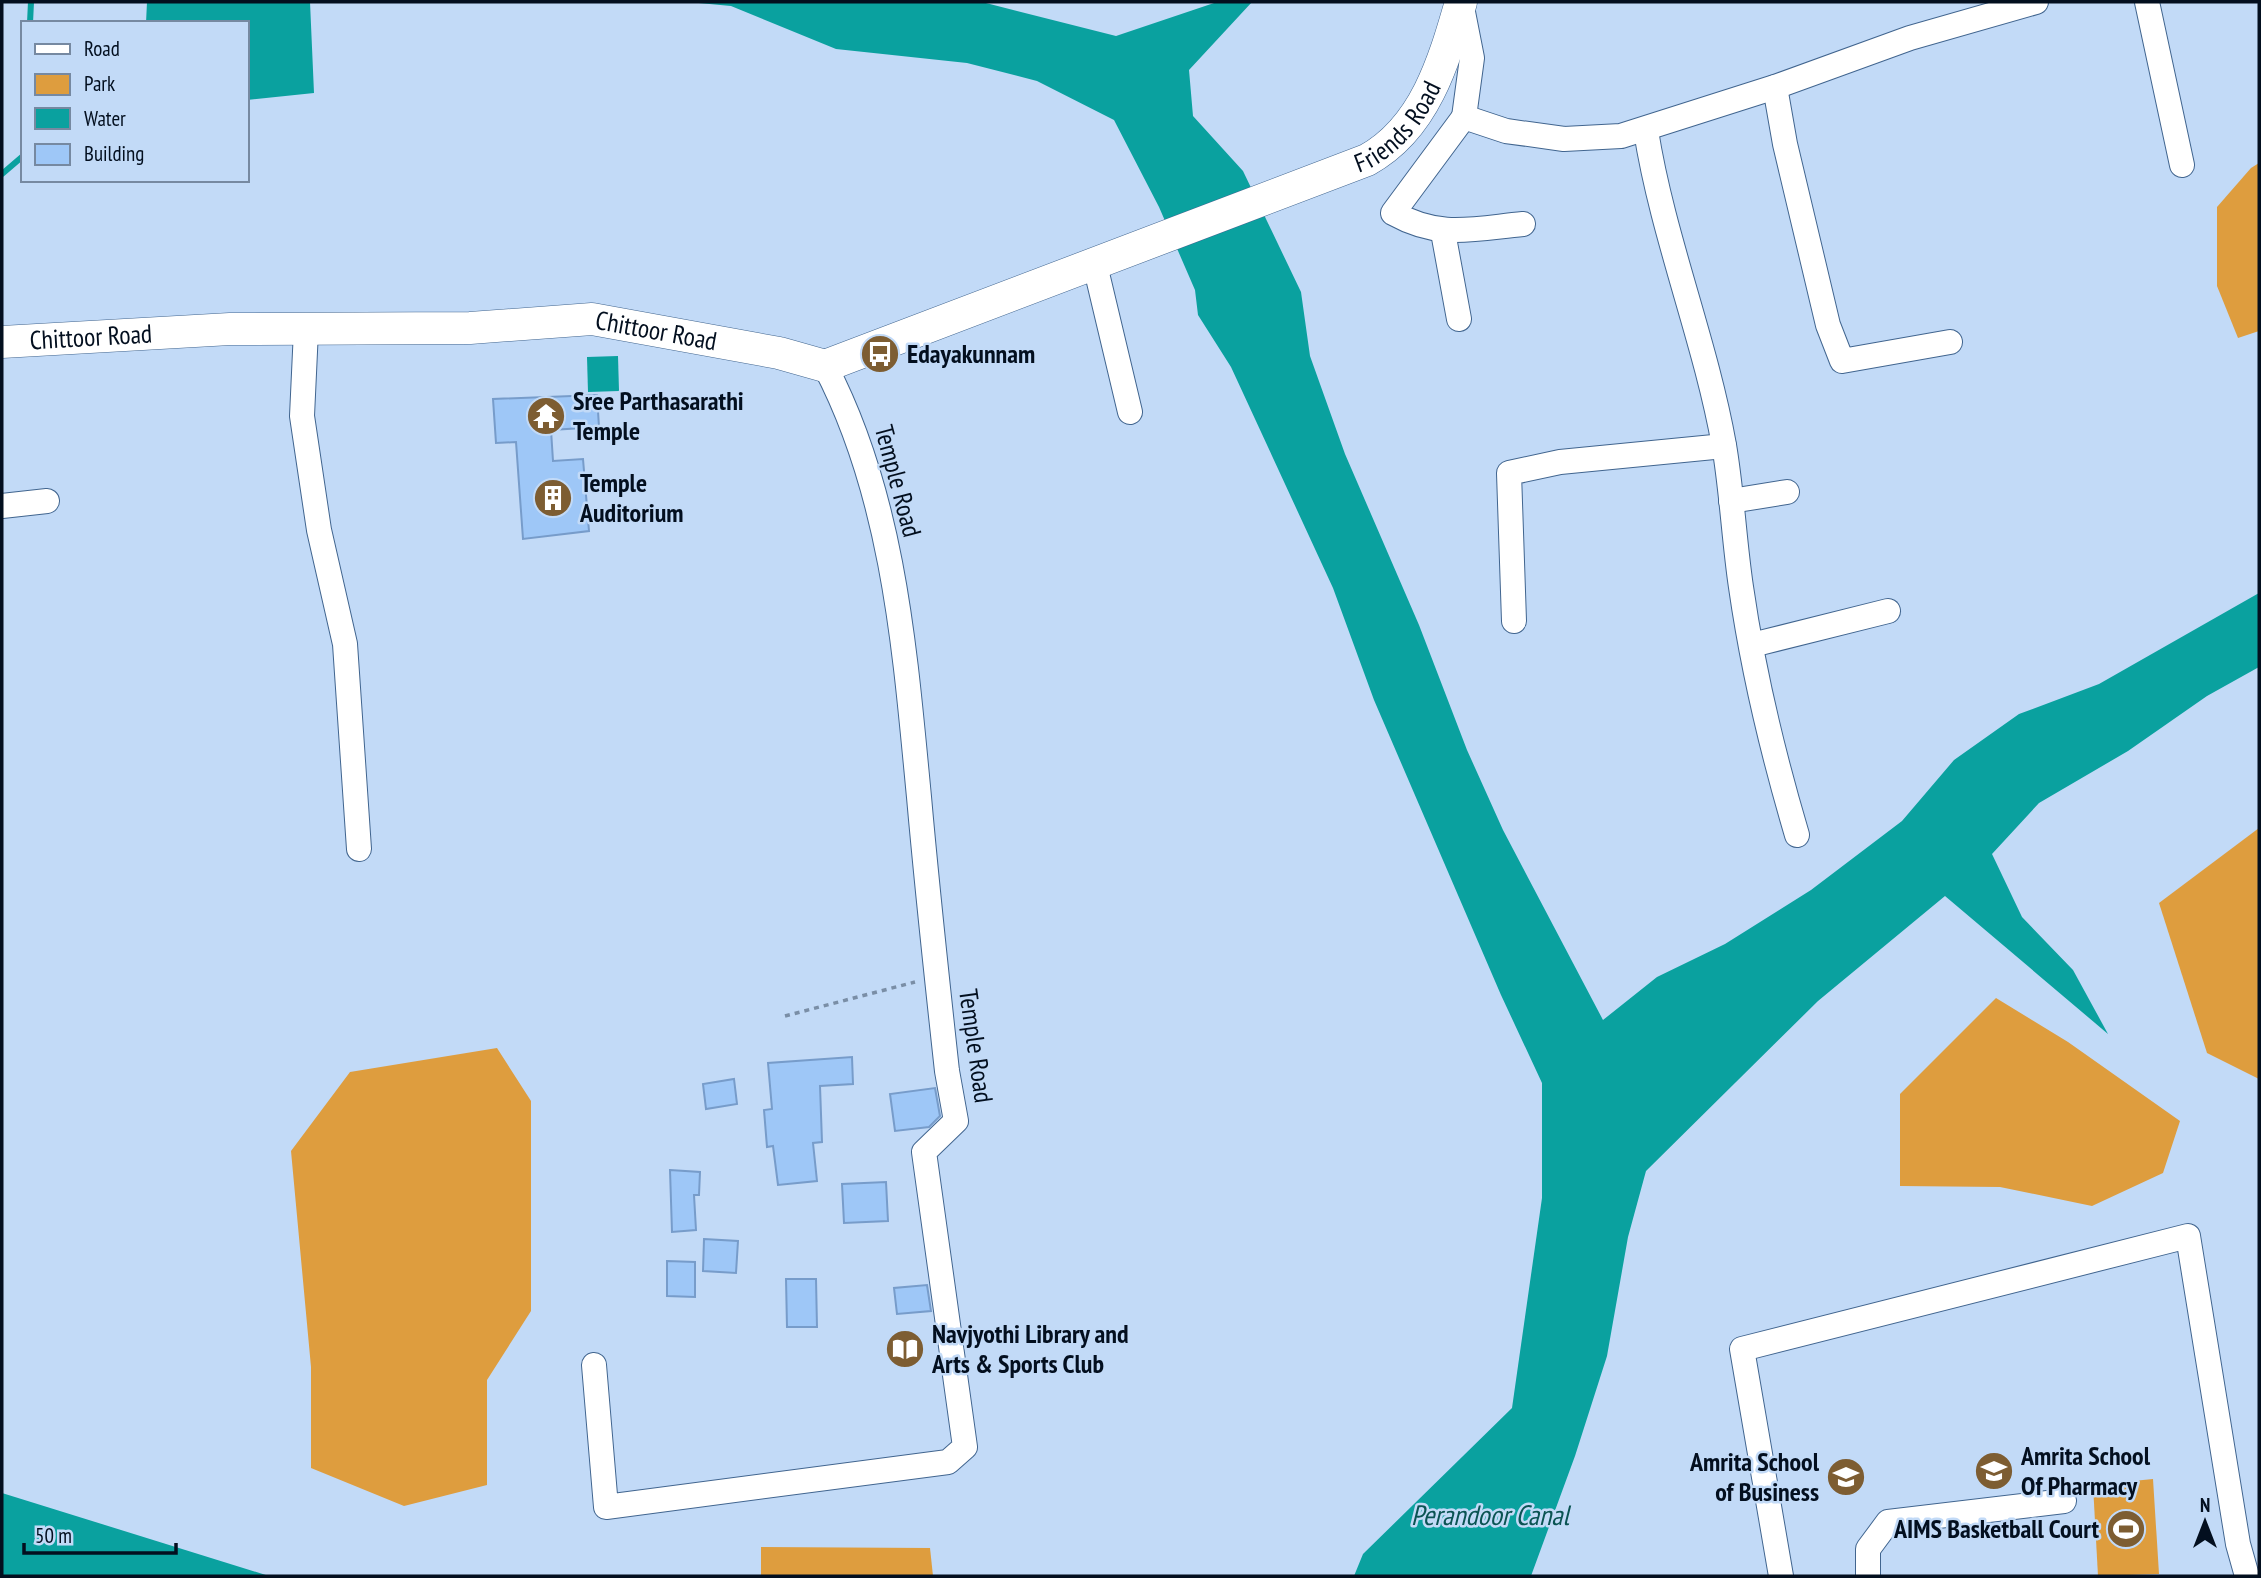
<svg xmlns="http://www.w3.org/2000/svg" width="2261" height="1578" viewBox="0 0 2261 1578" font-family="'PT Sans Narrow',sans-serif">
<rect width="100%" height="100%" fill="#c2daf7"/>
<g fill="#de9d3e">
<polygon points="2259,163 2259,331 2238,338 2217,286 2217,207 2251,168"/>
<polygon points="2259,828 2259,1079 2207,1053 2159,903"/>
<polygon points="1996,998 2068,1042 2180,1121 2163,1173 2092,1206 2000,1187 1900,1186 1900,1094"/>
<polygon points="497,1048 531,1101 531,1311 487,1380 487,1485 404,1506 311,1468 311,1367 291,1151 350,1072"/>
<polygon points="2153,1479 2159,1574 2098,1576 2093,1485"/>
<polygon points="761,1547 930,1548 933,1576 761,1576"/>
</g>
<g fill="#0aa19f">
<polygon points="147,2 310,2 314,93 247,100 247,23 146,23"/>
<polygon points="688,2 982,2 1116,36 1217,2 1252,2 1189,70 1193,116 1243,171 1301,292 1310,356 1345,454 1419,625 1467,750 1503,830 1603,1020 1657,977 1725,944 1811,890 1902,821 1954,760 2019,714 2099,684 2259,593 2259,667 2207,696 2128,751 2039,803 1992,854 2022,917 2073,970 2108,1034 1945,896 1818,1001 1646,1171 1628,1237 1607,1356 1575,1456 1531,1576 1354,1576 1363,1554 1512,1408 1542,1198 1542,1083 1501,995 1374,700 1333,588 1231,367 1198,315 1195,290 1159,207 1114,120 1037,81 967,63 836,49 731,6"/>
<polygon points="618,356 619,391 588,392 587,357"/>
<polygon points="2,1493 269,1576 2,1576"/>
</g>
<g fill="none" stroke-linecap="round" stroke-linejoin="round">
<g stroke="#0aa19f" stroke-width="6">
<polyline points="30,23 31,2"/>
<polyline points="2,174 23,156"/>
</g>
</g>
<g fill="#9ec7f7" stroke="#779cca" stroke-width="2">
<polygon points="597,395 599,427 551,430 553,461 583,459 589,531 523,539 516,442 496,443 493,399"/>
<polygon points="852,1057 853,1084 820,1086 822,1142 813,1143 817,1181 778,1185 773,1146 767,1147 764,1110 772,1109 768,1063"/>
<polygon points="734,1079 737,1104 706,1109 703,1084"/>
<polygon points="935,1088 940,1116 929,1127 895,1131 890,1094"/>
<polygon points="670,1170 700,1172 699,1195 694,1195 696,1230 672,1232"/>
<polygon points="886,1182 888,1221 844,1223 842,1184"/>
<polygon points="704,1239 738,1241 736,1273 703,1271"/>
<polygon points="667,1261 695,1262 695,1297 667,1296"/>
<polygon points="786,1279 816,1279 817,1327 787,1327"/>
<polygon points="927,1285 931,1311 897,1314 894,1288"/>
</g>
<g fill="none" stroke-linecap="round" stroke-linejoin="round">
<g stroke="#41658f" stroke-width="26">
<g id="minor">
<polyline points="1461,2 1472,58 1464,117 1506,131 1564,139 1621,136 1775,87 1910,38 2036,2"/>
<polyline points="2147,2 2182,165"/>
<polyline points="1775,87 1785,144 1828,325 1842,361 1950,342"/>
<path d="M1464 117 1393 213C1440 239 1472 229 1523 224"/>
<path d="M1646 131C1663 238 1705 339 1724 445 1732 492 1734 540 1741 587 1753 671 1773 754 1797 835"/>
<polyline points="1443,232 1459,319"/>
<polyline points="1095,265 1130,412"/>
<polyline points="306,330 302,416 319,530 345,644 359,849"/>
<polyline points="1731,501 1787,492"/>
<polyline points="2,506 47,501"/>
<polyline points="1514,621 1509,473 1560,462 1724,446"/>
<polyline points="1752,645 1888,611"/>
<path d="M594 1365 606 1507 948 1462 965 1447 924 1152 956 1121 947 1071C937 980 927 888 919 797 905 652 894 498 825 366"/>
<polyline points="1781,1576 1742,1349 2188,1236 2238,1544 2247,1576"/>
<polyline points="1868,1576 1868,1549 1888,1522 2064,1501"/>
</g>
</g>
<g stroke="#41658f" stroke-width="33">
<g id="major">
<path id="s1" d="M2 342 230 329 470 328 592 319 779 353 825 366 1367 160C1425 128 1444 61 1461 2"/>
</g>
</g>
<polyline stroke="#7a8ea6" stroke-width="3.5" stroke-dasharray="5 5" stroke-linecap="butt" points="785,1016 915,982"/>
<use href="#minor" stroke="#fff" stroke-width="24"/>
<use href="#major" stroke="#fff" stroke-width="32"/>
</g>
<defs>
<g id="bus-disc" transform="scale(2.0125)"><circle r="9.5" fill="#7d5d32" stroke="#c2daf7"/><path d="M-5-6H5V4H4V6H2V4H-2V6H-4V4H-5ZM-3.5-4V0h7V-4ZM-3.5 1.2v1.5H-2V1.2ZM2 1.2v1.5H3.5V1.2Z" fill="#fff"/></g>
<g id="temple-disc" transform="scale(2.0125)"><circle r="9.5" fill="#7d5d32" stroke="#c2daf7"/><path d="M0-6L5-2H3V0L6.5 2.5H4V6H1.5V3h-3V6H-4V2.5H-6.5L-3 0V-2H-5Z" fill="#fff"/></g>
<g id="building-disc" transform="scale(2.0125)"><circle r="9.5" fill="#7d5d32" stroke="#c2daf7"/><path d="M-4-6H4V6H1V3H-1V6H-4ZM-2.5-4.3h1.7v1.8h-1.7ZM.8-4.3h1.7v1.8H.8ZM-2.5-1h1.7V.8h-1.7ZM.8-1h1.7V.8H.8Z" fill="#fff"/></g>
<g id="library-disc" transform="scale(2.0125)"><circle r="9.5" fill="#7d5d32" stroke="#c2daf7"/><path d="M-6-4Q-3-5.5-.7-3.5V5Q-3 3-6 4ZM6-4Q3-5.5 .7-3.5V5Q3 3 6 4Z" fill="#fff"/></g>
<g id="university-disc" transform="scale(2.0125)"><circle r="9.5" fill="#7d5d32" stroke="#c2daf7"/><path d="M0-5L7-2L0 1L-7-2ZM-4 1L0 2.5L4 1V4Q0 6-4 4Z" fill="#fff"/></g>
<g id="stadium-disc" transform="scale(2.0125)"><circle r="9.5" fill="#7d5d32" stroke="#c2daf7"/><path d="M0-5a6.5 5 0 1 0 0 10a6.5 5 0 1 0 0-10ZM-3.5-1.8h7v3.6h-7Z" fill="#fff"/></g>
</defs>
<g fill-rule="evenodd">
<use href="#bus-disc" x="880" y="354"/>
<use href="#temple-disc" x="546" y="416"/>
<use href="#building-disc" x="553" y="498"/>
<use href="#library-disc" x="905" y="1349"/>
<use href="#university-disc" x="1994" y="1471"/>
<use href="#university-disc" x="1846" y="1477"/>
<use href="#stadium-disc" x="2126" y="1529"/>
</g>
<g text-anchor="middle" stroke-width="5" stroke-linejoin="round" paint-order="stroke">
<g font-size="26" fill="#030f1f" stroke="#c2daf7">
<text dy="9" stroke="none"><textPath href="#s1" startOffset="1454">Friends Road</textPath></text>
<text dy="9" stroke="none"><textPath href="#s1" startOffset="656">Chittoor Road</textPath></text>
<text dy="9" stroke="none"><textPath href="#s1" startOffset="89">Chittoor Road</textPath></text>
<text transform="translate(898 481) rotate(75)" y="9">Temple Road</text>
<text transform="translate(976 1046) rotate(82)" y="9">Temple Road</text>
</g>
<g font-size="26" font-weight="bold" fill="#030f1f" stroke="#c2daf7" text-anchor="start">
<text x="907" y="363">Edayakunnam</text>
<text x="573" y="410">Sree Parthasarathi<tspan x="573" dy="30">Temple</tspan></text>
<text x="580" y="492">Temple<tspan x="580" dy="30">Auditorium</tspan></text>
<text x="932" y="1343">Navjyothi Library and<tspan x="932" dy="30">Arts &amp; Sports Club</tspan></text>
<text x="2021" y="1465">Amrita School<tspan x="2021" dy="30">Of Pharmacy</tspan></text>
<text x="1819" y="1471" text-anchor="end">Amrita School<tspan x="1819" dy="30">of Business</tspan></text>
<text x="2099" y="1538" text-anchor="end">AIMS Basketball Court</text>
</g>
<g font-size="28" font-style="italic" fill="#0a5453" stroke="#c2daf7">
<text x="1490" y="1525">Perandoor Canal</text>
</g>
</g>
<rect width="2261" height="1578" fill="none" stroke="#030f1f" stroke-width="7"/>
<rect x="21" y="21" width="228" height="161" fill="#c2daf7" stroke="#7689a1" stroke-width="2"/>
<rect x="35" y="44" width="35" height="10" fill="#ffffff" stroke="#7689a1" stroke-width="2"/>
<text x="84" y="56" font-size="21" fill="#030f1f">Road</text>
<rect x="35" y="74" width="35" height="21" fill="#de9d3e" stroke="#7689a1" stroke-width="2"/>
<text x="84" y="91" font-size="21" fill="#030f1f">Park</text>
<rect x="35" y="108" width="35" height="21" fill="#0aa19f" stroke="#7689a1" stroke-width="2"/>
<text x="84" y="126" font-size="21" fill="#030f1f">Water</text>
<rect x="35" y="144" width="35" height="21" fill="#9ec7f7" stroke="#7689a1" stroke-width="2"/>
<text x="84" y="161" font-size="21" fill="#030f1f">Building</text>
<g transform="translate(2205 1522)" stroke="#c2daf7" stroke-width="5" paint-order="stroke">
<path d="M0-5L12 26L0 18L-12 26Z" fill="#030f1f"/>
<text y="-10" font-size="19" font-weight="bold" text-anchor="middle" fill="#030f1f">N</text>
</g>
<path d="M24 1543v10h152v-10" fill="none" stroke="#030f1f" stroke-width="3.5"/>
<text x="35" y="1543" font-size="21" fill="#030f1f" stroke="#c2daf7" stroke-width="5" paint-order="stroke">50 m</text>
</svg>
